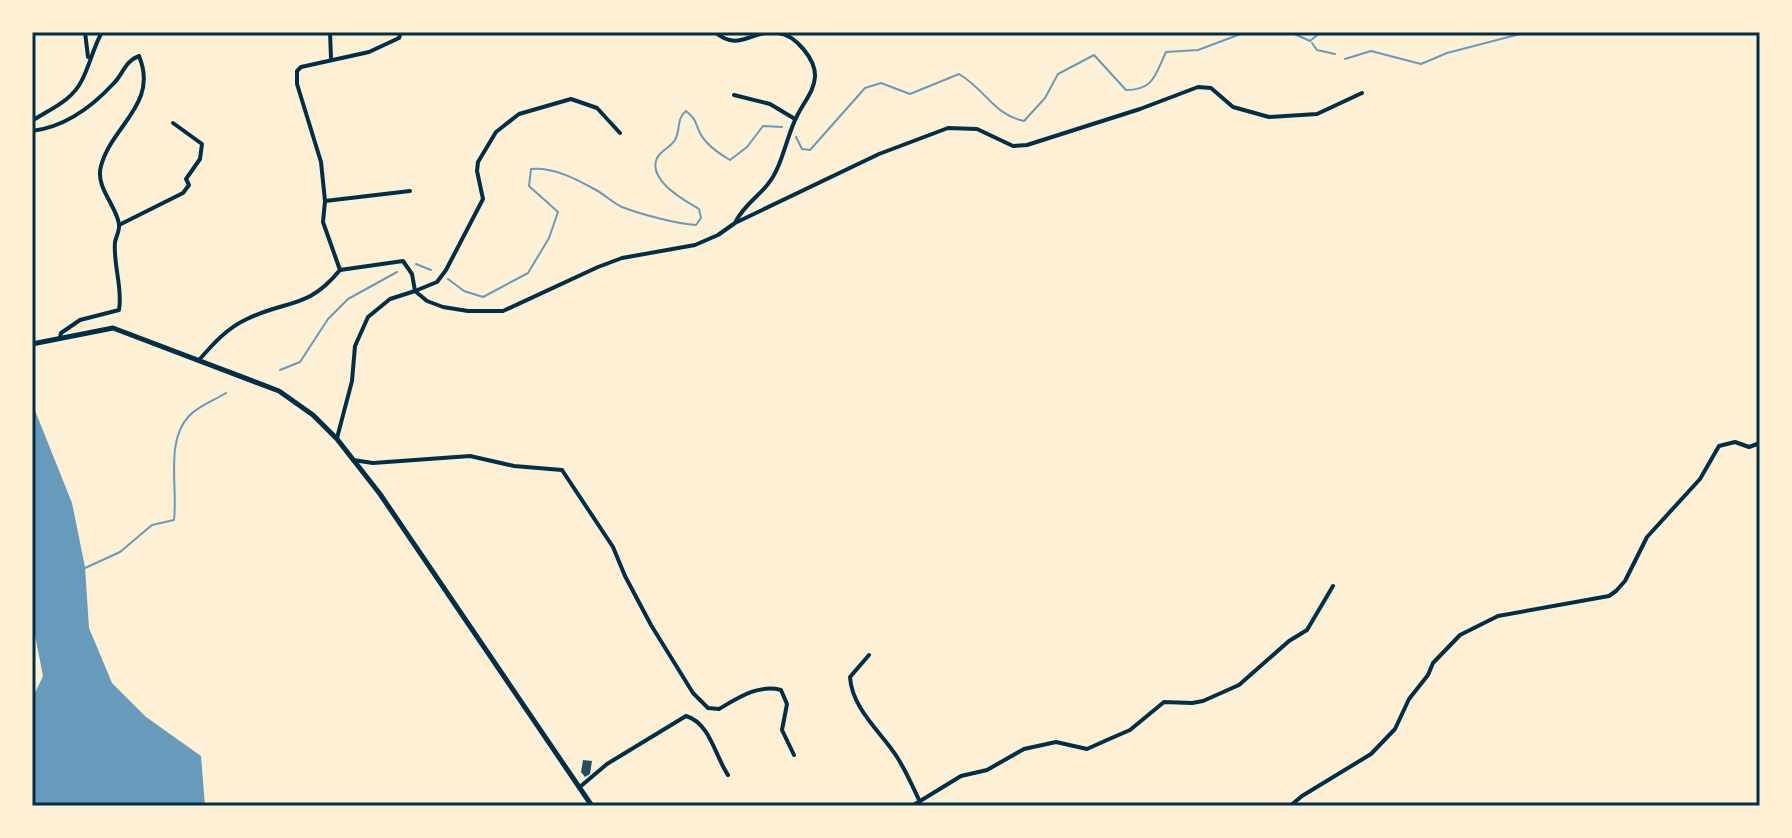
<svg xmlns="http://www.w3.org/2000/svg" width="1792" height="838" viewBox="0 0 1792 838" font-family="Jost,sans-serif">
<rect width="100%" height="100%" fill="#fdf0d5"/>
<polygon fill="#669bbc" points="32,403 72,503 85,567 89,628 112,683 146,717 201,756 205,806 32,806 32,699 43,676 32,620"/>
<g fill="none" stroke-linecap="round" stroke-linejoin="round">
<g stroke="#669bbc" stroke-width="2">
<polyline points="1290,32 1310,41 1321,32"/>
<polyline points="1312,43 1317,50 1335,54"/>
<polyline points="1345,59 1371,51 1421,64 1447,53 1528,32"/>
<path d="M796 137 802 149 810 150 865 88 881 83 910 94 959 74C986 90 994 115 1024 121L1045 98 1058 74 1094 55 1126 90C1154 90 1155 75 1166 52L1198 50 1246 32"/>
<polyline points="416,264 431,270"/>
<path d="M448 279 464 291 483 297 528 273 549 238 558 212 529 186 531 169C554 167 576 179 596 190 605 195 613 203 622 207 640 214 677 224 696 225L701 218 699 209C684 200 647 180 657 158 661 150 671 147 675 140 681 129 676 119 686 111 696 119 695 122 700 133 706 145 718 153 730 160L747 147 763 126 782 127"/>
<polyline points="280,370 300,362 328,319 348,299 397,272"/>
<path d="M85 568 120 552 152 525 174 520C178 488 165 441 189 416 198 406 215 400 226 393"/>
</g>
</g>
<polygon fill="#264d5e" points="583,760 592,761 590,774 585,777 581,772"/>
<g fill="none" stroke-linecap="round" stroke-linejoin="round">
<g stroke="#003049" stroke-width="4">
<polyline points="85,32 88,57"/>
<polyline points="330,32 331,58"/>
<path d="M715 32C739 53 752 29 778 33 796 35 816 60 815 77 814 92 803 103 797 116 786 137 783 165 768 184 758 197 745 204 736 221"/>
<polyline points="734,95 770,104 795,119"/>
<path d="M32 121C50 109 72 101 82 80 90 65 93 48 102 32"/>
<path d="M32 131C65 127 92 107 114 83 123 74 125 61 139 56 159 104 112 125 101 166 95 187 116 205 119 224 120 230 116 237 115 242 113 265 123 288 119 310L80 320 61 333 60 338"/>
<polyline points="620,133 597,108 571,99 519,114 496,132 478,162 477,171 483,199 446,270 437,282 415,291 427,301 443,307 468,311 503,311 598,267 622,258 695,245 718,235 735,223 879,154 948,128 977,129 1013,146 1027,145 1140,109 1198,87 1211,88 1233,107 1269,117 1317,114 1362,93"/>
<polyline points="325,201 410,191"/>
<polyline points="119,225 183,193 189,185 186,179 200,159 202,144 173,123"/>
<polyline points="340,270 323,222 325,201 321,162 297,84 297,71 301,67 369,52 399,38 401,32"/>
<path d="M199 360C213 344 227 328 247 319 288 299 307 310 340 270L403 261 412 274 415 291 390 299 368 317 355 346 352 381 337 438"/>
<path d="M353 460 373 463 470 456 514 466 562 470 613 547 625 576 651 625 693 693 708 708 719 709C738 698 758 684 781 690L787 704 782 730 794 755"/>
<path d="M869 655 850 677C852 709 881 732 897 757 906 771 913 787 920 802"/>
<path d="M581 786 607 764 686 716C710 723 715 756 728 775"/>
<polyline points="912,806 961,776 987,770 1024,749 1056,742 1087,749 1107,740 1130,730 1164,702 1192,703 1203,701 1239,685 1289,641 1307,630 1333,586"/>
<polyline points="1290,806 1302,796 1371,754 1395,729 1409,699 1428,675 1433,663 1460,635 1498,616 1609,596 1616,591 1625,581 1647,537 1700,479 1719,446 1735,442 1749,447 1760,443"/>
</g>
<polyline stroke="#003049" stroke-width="5" points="32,344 113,328 279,391 313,415 337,439 380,494 592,806"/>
</g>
<rect width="1792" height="838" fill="none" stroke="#fdf0d5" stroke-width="68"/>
<rect x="34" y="34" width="1724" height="770" fill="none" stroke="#003049" stroke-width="3"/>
</svg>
